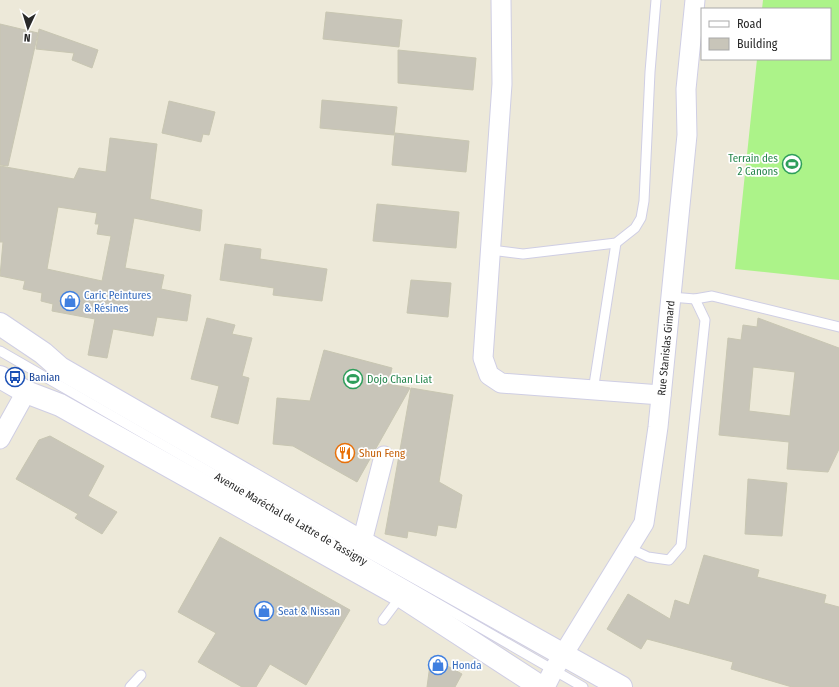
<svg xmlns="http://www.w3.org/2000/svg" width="839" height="687" viewBox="0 0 839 687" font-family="'Fira Sans Condensed',sans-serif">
<rect width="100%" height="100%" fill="#ede9d9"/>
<polygon fill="#acf389" points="763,0 839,0 839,280 735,269 757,59 830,59 830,9 762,9"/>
<g fill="#c8c5b9" stroke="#c8c6b2" fill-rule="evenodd">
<polygon points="326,12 402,20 399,47 323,39"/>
<polygon points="0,24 38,33 8,166 0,165"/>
<polygon points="39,29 98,50 92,68 72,60 74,53 36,49"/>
<polygon points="398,50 476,58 473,90 398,83"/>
<polygon points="322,100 397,107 394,135 320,128"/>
<polygon points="169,101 215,112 209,135 203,134 201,142 162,133"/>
<polygon points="395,133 469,141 466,172 392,165"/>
<path d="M110 138 157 144 150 199 202 210 200 231 134 218 125 268 164 275 161 289 191 295 187 321 157 317 153 336 113 329 107 358 88 355 95 319 52 311 53 304 41 301 42 293 23 289 25 281 0 276 3 242H0V166L74 179 79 168 106 172ZM58 207 97 213 95 224H99L97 234 111 236 102 281 47 269Z"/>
<polygon points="377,204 459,212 456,248 373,241"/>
<polygon points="225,244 261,249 260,259 327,269 322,301 273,295 274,288 220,280"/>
<polygon points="411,280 451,283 448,317 407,313"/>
<polygon points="207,318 235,325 232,334 252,338 242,376 249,378 238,424 211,417 219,386 191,379"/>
<path d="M758 318 839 348V449L828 472 787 469 789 442 719 435 728 338 741 340 743 325 757 327ZM753 367 795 372 790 416 749 411Z"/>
<polygon points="324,350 392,368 388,384 410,388 357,482 293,446 273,444 277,398 310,401"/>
<polygon points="411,388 453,395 439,482 462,495 456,528 438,525 436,536 408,531 407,538 385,534"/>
<polygon points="50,436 104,466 88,496 117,512 102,534 75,518 78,514 16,479 39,440"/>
<polygon points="748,479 787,483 782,536 745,534"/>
<polygon points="220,537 350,610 306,685 270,664 256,687 242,687 198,662 216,633 178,612"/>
<polygon points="704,555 759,570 757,577 826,595 824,603 839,607 839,687 792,687 731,669 733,662 647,639 641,649 607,629 628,594 670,619 675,600 689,605"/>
<polygon points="431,657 462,674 455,687 427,687"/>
</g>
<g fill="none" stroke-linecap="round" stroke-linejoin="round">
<g stroke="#cfcee4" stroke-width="11">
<g id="lane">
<polyline points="491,250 523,254 616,243 635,228 641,218 644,201 650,72 656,0"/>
<polyline points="671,297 695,299 712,296 839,327"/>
<path id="s1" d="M0 351 583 687"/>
<polyline points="593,391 616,243"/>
<polyline points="629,548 648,557 669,560 681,546 705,320 695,299"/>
<polyline points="383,620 401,596"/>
<polyline points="130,687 141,675"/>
</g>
</g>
<g stroke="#cfcee4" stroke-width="21">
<g id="street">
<polyline points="501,0 502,84 483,358 489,375 501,383 661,395"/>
<polyline points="0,439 26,392"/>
<polyline points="362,542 384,456"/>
<path id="s2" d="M545 687 553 671 644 523 658 427 687 135 686 89 695 0"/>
</g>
</g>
<g stroke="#cfcee4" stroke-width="24">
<g id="secondary">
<polyline points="0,324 43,353 60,368 362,542 621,687"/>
<polyline points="0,377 26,392 60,405 401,596 541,687"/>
</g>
</g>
<use href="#lane" stroke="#fff" stroke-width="9"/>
<use href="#street" stroke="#fff" stroke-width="19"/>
<use href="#secondary" stroke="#fff" stroke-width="22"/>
</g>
<defs>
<g id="stadium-ring" transform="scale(1)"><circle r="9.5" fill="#fff" stroke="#2e9e5b" stroke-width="1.5"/><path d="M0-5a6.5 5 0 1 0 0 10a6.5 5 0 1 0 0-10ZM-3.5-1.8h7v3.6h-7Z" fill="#2e9e5b"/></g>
<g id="shop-ring" transform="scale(1)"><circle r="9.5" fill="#fff" stroke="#3f7fe0" stroke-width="1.5"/><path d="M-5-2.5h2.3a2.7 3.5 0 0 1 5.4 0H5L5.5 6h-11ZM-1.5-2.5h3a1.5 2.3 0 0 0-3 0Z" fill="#3f7fe0"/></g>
<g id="bus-ring" transform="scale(1)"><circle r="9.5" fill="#fff" stroke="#1a4fb4" stroke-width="1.5"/><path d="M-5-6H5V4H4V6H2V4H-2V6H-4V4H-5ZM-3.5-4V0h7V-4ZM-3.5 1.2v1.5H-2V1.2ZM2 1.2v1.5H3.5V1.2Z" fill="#1a4fb4"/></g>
<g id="restaurant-ring" transform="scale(1)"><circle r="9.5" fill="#fff" stroke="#e8710a" stroke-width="1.5"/><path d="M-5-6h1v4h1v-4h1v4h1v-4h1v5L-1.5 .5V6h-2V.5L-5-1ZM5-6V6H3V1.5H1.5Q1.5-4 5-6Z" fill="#e8710a"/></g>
</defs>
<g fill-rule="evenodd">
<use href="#stadium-ring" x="792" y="164"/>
<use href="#shop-ring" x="70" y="301"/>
<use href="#bus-ring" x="15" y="377"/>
<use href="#stadium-ring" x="353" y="379"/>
<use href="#restaurant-ring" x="345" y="453"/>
<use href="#shop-ring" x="264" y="611"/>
<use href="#shop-ring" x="438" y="665"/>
</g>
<g text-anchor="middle" stroke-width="3.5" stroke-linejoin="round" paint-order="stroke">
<g font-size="11" fill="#27864d" stroke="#fff" text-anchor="end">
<text x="778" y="162">Terrain des<tspan x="778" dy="13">2 Canons</tspan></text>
<text x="367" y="383" text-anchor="start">Dojo Chan Liat</text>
</g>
<g font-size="11" fill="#366cbe" stroke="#fff" text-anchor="start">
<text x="84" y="299">Caric Peintures<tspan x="84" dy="13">&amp; Résines</tspan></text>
<text x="278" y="615">Seat &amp; Nissan</text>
<text x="452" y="669">Honda</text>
</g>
<g font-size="11" fill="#292929" stroke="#fff">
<text dy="4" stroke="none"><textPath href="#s2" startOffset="368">Rue Stanislas Gimard</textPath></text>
<text dy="4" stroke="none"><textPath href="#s1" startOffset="336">Avenue Maréchal de Lattre de Tassigny</textPath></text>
</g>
<g font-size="11" fill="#164399" stroke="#fff" text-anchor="start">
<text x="29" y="381">Banian</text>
</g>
<g font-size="11" fill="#c56008" stroke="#fff" text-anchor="start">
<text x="359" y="457">Shun Feng</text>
</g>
</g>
<rect x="701" y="8" width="130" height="52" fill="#ffffff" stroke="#a9a9a9"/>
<rect x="709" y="21" width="20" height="6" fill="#ffffff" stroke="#a9a9a9"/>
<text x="737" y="28" font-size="12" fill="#292929">Road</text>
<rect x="709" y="38" width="20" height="12" fill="#c8c5b9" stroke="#a9a9a9"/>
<text x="737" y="48" font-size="12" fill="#292929">Building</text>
<g transform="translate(28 28) rotate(184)" stroke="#ffffff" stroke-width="3" paint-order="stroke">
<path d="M0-3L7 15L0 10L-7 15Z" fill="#292929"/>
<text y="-6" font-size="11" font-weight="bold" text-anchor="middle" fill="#292929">N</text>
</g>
</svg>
